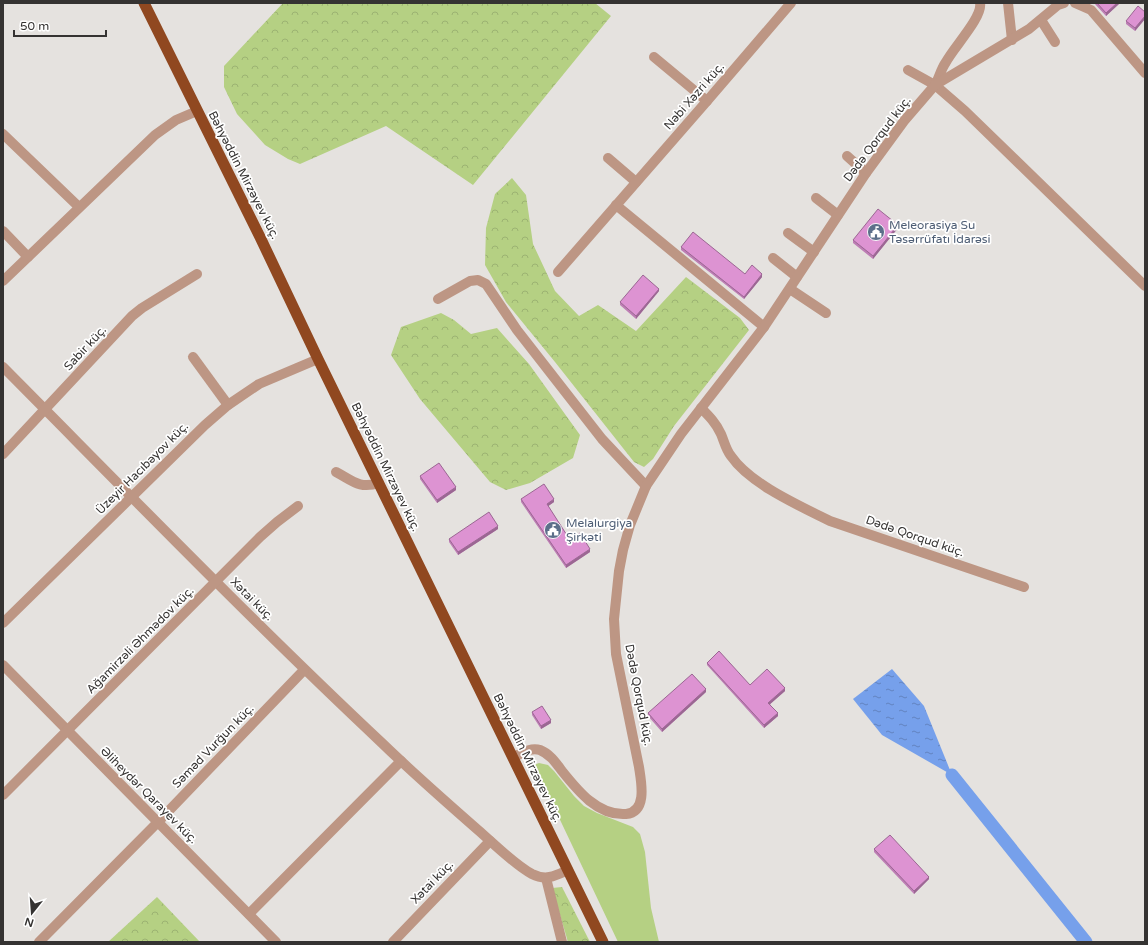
<svg xmlns="http://www.w3.org/2000/svg" width="1148" height="945" viewBox="0 0 1148 945" font-family="'Varela Round',sans-serif">
<defs>
<pattern id="forest-crowns" width="20" height="18" patternUnits="userSpaceOnUse"><rect width="20" height="18" fill="#b5d083"/><path d="M2 6a3 3 0 1 1 6 0M12 15a3 3 0 1 1 6 0" fill="none" stroke="#9cb372"/></pattern>
<pattern id="water-ripples" width="26" height="14" patternUnits="userSpaceOnUse"><rect width="26" height="14" fill="#76a0eb"/><path d="M2 4q2-2 4 0t4 0M15 11q2-2 4 0t4 0" fill="none" stroke="#6283bf"/></pattern>
</defs>
<rect width="100%" height="100%" fill="#e5e2df"/>
<polygon fill="#b5d083" points="539,763 548,765 554,771 574,796 584,806 597,813 633,827 640,834 645,852 651,908 659,942 618,942 534,765"/>
<g fill="url(#forest-crowns)">
<polygon points="283,3 595,3 611,16 473,185 386,126 300,164 288,159 265,145 237,114 224,87 224,66"/>
<polygon points="512,178 526,195 533,244 555,291 579,316 598,305 636,331 686,277 740,318 749,330 674,426 653,459 644,467 634,462 555,362 506,302 485,265 486,228 495,194"/>
<polygon points="441,313 454,320 471,334 497,328 529,364 580,435 573,458 530,483 506,490 490,482 420,399 391,355 401,327"/>
<polygon points="562,887 590,942 568,942 552,888"/>
<polygon points="157,897 200,942 108,942"/>
</g>
<polygon fill="url(#water-ripples)" points="892,669 924,706 952,775 882,735 853,699"/>
<g fill="none" stroke-linecap="round" stroke-linejoin="round">
<polyline stroke="#76a0eb" stroke-width="13" points="952,775 1086,942"/>
<g stroke="#bd9684" stroke-width="10">
<polyline points="1008,3 1012,40"/>
<polyline points="1075,3 1091,10 1145,73"/>
<polyline points="1041,20 1055,42"/>
<polyline points="654,57 707,101"/>
<polyline points="908,70 935,85 965,111 1145,286"/>
<path d="M935 85C939 78 941 69 946 62 953 48 983 17 980 3"/>
<polyline points="3,134 79,207"/>
<polyline points="847,156 866,173"/>
<polyline points="608,158 636,182"/>
<polyline points="816,198 838,215"/>
<polyline points="616,205 764,327"/>
<polyline points="3,231 28,257"/>
<polyline points="788,233 814,252"/>
<polyline points="773,258 797,277"/>
<polyline points="558,272 707,101 791,3"/>
<polyline points="3,281 155,135 176,120 197,111"/>
<polyline points="790,289 826,313"/>
<polyline points="438,299 470,281 478,280 486,284 517,330 602,439 646,486"/>
<polyline points="193,357 228,405"/>
<path d="M3 367C129 494 253 622 383 744 414 774 446 802 478 830 493 843 515 865 532 874 546 881 555 876 568 870"/>
<path d="M701 408C709 416 716 423 721 434 724 441 726 450 731 456 750 484 800 506 830 521L1024 587"/>
<polyline points="3,454 132,316 142,308 197,274"/>
<path d="M336 472C353 481 359 489 379 483"/>
<polyline points="3,623 205,425 228,405 259,384 318,359"/>
<polyline points="3,665 276,942"/>
<path d="M514 757C522 753 531 747 540 750 550 754 556 763 562 771 578 791 598 816 626 814 648 812 641 781 639 767L616 654 614 619 619 571 623 550 630 525 646 486 681 434 764 327 866 173 904 121 935 85 1029 29 1058 5 1064 3"/>
<polyline points="3,795 260,537 277,522 298,506"/>
<polyline points="546,878 562,942"/>
<polyline points="249,914 401,761"/>
<polyline points="39,942 158,822 304,670"/>
<polyline points="393,942 490,841"/>
</g>
<polyline stroke="#904820" stroke-width="11" points="144,3 260,237 318,359 603,942"/>
</g>
<g fill="#be7eb5">
<polygon points="1094,3 1120,3 1106,16"/>
<polygon points="1145,12 1145,19 1135,31 1126,24 1126,21"/>
<polygon points="898,228 873,259 853,243 853,240"/>
<polygon points="681,247 745,274 762,277 744,299 681,250"/>
<polygon points="659,291 636,319 620,305 620,302"/>
<polygon points="420,476 456,490 437,503 420,479"/>
<polygon points="521,499 554,502 548,506 570,540 590,552 566,568 521,502"/>
<polygon points="498,529 458,555 449,542 449,539"/>
<polygon points="707,663 750,685 785,691 770,704 778,716 764,728 707,665"/>
<polygon points="706,692 662,732 648,716 648,713"/>
<polygon points="532,712 551,723 541,729 532,715"/>
<polygon points="874,849 929,879 914,894 874,852"/>
</g>
<g fill="#9b6793">
<polygon points="1117,3 1120,3 1106,16 1106,13"/>
<polygon points="1145,16 1145,19 1135,31 1135,28"/>
<polygon points="898,225 898,228 873,259 873,256"/>
<polygon points="762,274 762,277 744,299 744,297"/>
<polygon points="659,289 659,291 636,319 636,316"/>
<polygon points="456,487 456,490 437,503 437,500"/>
<polygon points="554,499 554,502 547,507 547,504"/>
<polygon points="498,526 498,529 458,555 458,552"/>
<polygon points="590,549 590,552 566,568 566,565"/>
<polygon points="785,688 785,691 768,706 768,703"/>
<polygon points="706,689 706,692 662,732 662,729"/>
<polygon points="778,713 778,716 764,728 764,725"/>
<polygon points="551,720 551,723 541,729 541,726"/>
<polygon points="929,877 929,879 914,894 914,891"/>
</g>
<g fill="#dd93d2" stroke="#9b6793">
<polygon points="1097,3 1117,3 1106,13"/>
<polygon points="1138,6 1145,12 1145,16 1135,28 1126,21"/>
<polygon points="878,209 898,225 873,256 853,240"/>
<polygon points="693,232 745,274 752,265 762,274 744,297 681,247"/>
<polygon points="643,275 659,289 636,316 620,302"/>
<polygon points="439,463 456,487 437,500 420,476"/>
<polygon points="544,484 554,499 547,504 570,540 580,533 590,549 566,565 521,499"/>
<polygon points="489,512 498,526 458,552 449,539"/>
<polygon points="719,651 750,685 767,669 785,688 768,703 778,713 764,725 707,663"/>
<polygon points="692,674 706,689 662,729 648,713"/>
<polygon points="542,706 551,720 541,726 532,712"/>
<polygon points="890,835 929,877 914,891 874,849"/>
</g>
<defs>
<g id="civic-disc" transform="scale(0.9)"><circle r="9.5" fill="#5c6f8a" stroke="#fff"/><path d="M-.6-6.5H3V-4.5H.6V-3L4-1V1h2V6H-6V1h2V-1L-.6-3ZM-1.2 2.5V6h2.4V2.5Z" fill="#fff"/></g>
</defs>
<g fill-rule="evenodd">
<use href="#civic-disc" x="876" y="232"/>
<use href="#civic-disc" x="553" y="530"/>
</g>
<g text-anchor="middle" stroke-width="3.5" stroke-linejoin="round" paint-order="stroke">
<g font-size="12" fill="#353332" stroke="#fff">
<text transform="translate(694 96) rotate(-49)" y="4">Nəbi Xəzri küç.</text>
<text transform="translate(877 139) rotate(-53)" y="4">Dədə Qorqud küç.</text>
<text transform="translate(244 175) rotate(63)" y="4">Bəhyəddin Mirzəyev küç.</text>
<text transform="translate(85 348) rotate(-47)" y="4">Sabir küç.</text>
<text transform="translate(386 467) rotate(64)" y="4">Bəhyəddin Mirzəyev küç.</text>
<text transform="translate(142 468) rotate(-45)" y="4">Üzeyir Hacıbəyov küç.</text>
<text transform="translate(915 536) rotate(19)" y="4">Dədə Qorqud küç.</text>
<text transform="translate(252 599) rotate(45)" y="4">Xətai küç.</text>
<text transform="translate(140 640) rotate(-45)" y="4">Ağamirzəli Əhmədov küç.</text>
<text transform="translate(639 695) rotate(79)" y="4">Dədə Qorqud küç.</text>
<text transform="translate(213 746) rotate(-46)" y="4">Səməd Vurğun küç.</text>
<text transform="translate(528 758) rotate(64)" y="4">Bəhyəddin Mirzəyev küç.</text>
<text transform="translate(149 795) rotate(45)" y="4">Əliheydər Qarayev küç.</text>
<text transform="translate(432 882) rotate(-46)" y="4">Xətai küç.</text>
</g>
<g font-size="12" fill="#4e5e75" stroke="#fff" text-anchor="start">
<text x="889" y="229">Meleorasiya Su<tspan x="889" dy="14">Təsərrüfatı İdarəsi</tspan></text>
<text x="566" y="527">Melalurgiya<tspan x="566" dy="14">Şirkəti</tspan></text>
</g>
</g>
<rect width="1148" height="945" fill="none" stroke="#353332" stroke-width="8"/>
<g transform="translate(32 913) rotate(197)" stroke="#ffffff" stroke-width="3" paint-order="stroke">
<path d="M0-3L7 15L0 10L-7 15Z" fill="#353332"/>
<text y="-6" font-size="11" font-weight="bold" text-anchor="middle" fill="#353332">N</text>
</g>
<path d="M14 30v6h92v-6" fill="none" stroke="#353332" stroke-width="2"/>
<text x="20" y="30" font-size="12" fill="#353332" stroke="#ffffff" stroke-width="3" paint-order="stroke">50 m</text>
</svg>
